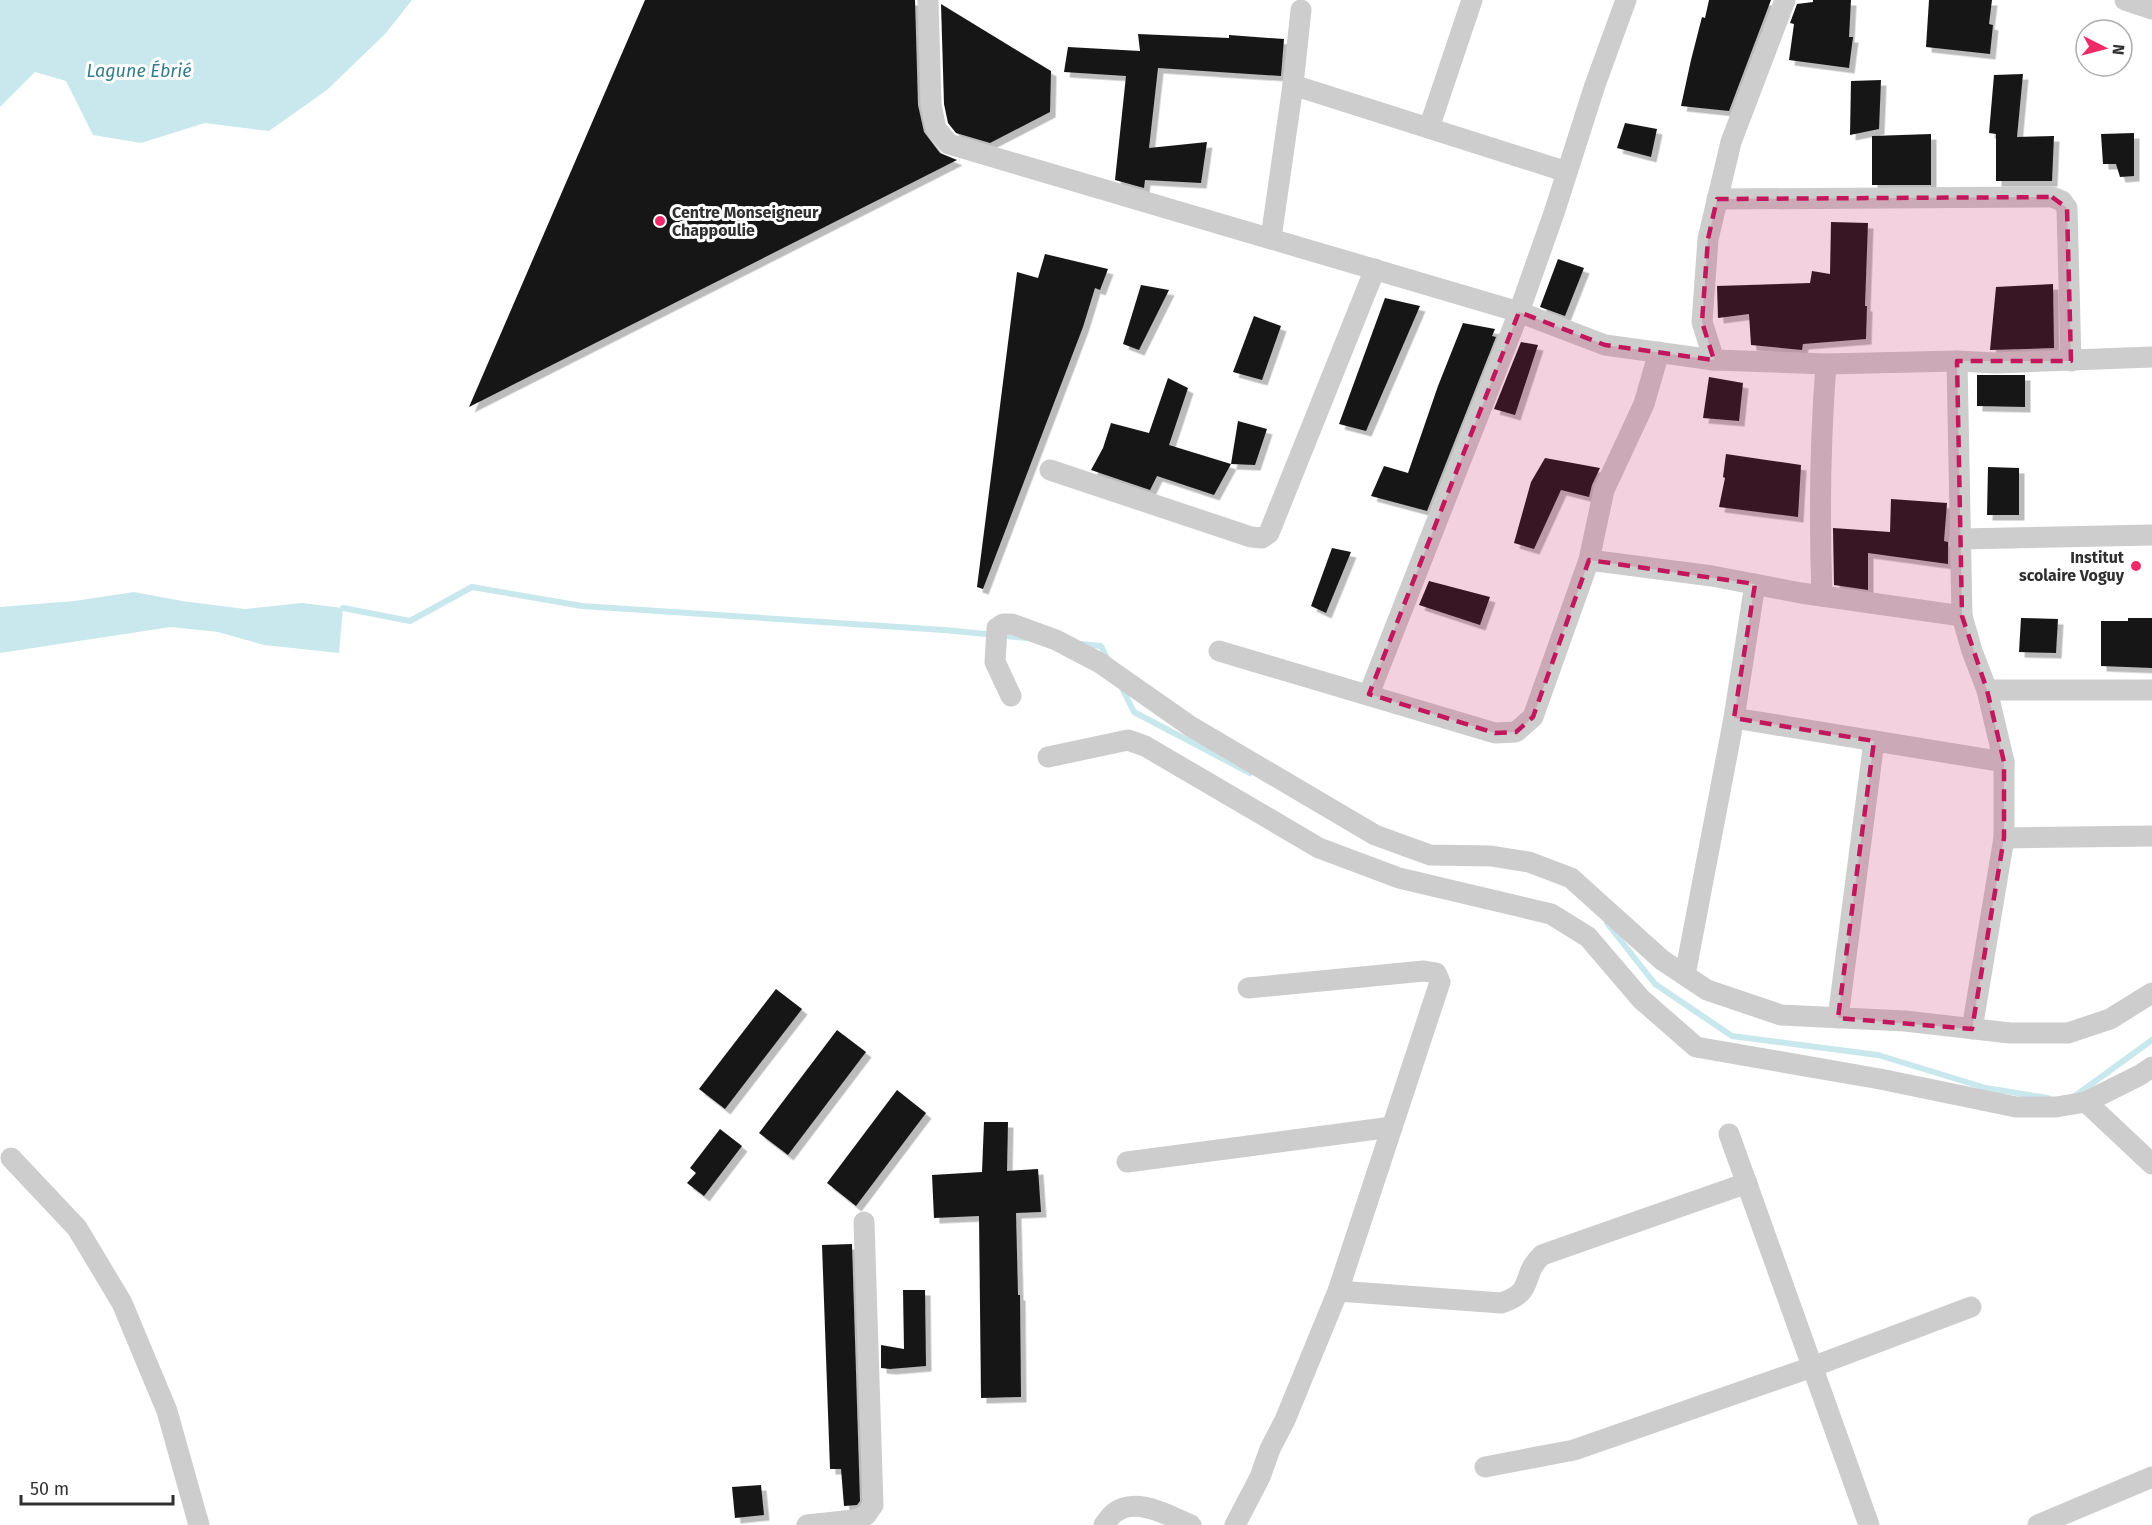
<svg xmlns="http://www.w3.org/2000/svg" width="2152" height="1525" viewBox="0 0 2152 1525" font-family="'Fira Sans',sans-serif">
<defs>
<filter id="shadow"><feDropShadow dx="5.5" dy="5.5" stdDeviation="0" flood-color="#0004"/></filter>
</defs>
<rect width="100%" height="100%" fill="#fff"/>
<g fill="#c9e8ee">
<polygon points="0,0 412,0 386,33 327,90 269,131 205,123 141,143 93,135 66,81 35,72 0,107"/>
<polygon points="134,592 182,601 245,609 302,603 343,608 339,653 264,645 218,632 171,627 0,653 0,607 74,601"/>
</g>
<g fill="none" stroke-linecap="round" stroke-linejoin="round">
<g stroke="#c9e8ee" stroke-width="6">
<polyline points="343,608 410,621 472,587 582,606 944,630 1027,638"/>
<polyline points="1081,644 1101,646 1108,660"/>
<polyline points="1122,688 1134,712 1250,773"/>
<polyline points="1607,923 1655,984 1732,1036 1878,1055 1986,1088 2048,1098"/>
<polyline points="2075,1096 2152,1040"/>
</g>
</g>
<g fill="#171717" filter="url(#shadow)">
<polygon points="645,0 915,0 918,105 924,132 940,153 957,160 469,407"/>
<polygon points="1709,0 1771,0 1729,111 1681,106 1691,60 1702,17 1705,18"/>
<polygon points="1813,0 1851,0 1849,37 1853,37 1849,68 1789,60 1794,24 1790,23 1797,4 1813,2"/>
<polygon points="1929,0 1992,0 1989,24 1993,25 1990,54 1926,47"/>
<polygon points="941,4 1051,71 1050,112 990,143 956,133 948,123 944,104"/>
<polygon points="1138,34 1229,38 1229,35 1284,39 1281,76 1158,68 1149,148 1207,142 1201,183 1145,180 1144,188 1115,180 1126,76 1064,72 1068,47 1140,51"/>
<polygon points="2023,74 2017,137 2054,136 2052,181 1996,181 1996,134 1989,133 1994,75"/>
<polygon points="1881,80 1879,129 1850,135 1851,81"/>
<polygon points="1625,123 1657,129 1651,157 1617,148"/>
<polygon points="2134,133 2134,176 2120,177 2116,164 2103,164 2101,134"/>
<polygon points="1931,134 1931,185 1872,185 1872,136"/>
<polygon points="1831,222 1868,223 1865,306 1867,306 1866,339 1803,344 1802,350 1751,345 1749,314 1718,318 1717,286 1810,283 1812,271 1830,274"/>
<polygon points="1045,254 1108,269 1100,290 1095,288 1083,327 983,589 977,587 1017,272 1038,278"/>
<polygon points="1558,259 1584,268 1565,316 1540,307"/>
<polygon points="2053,284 2054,348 1990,350 1996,287"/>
<polygon points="1141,285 1169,290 1139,350 1123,344"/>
<polygon points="1385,298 1420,306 1366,431 1339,424"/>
<polygon points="1254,316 1281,326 1262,380 1233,372"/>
<polygon points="1463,323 1495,329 1492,336 1496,337 1427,511 1371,496 1384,466 1408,473 1438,386"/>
<polygon points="1521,342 1538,345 1515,415 1494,409"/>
<polygon points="1977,375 2025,375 2025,407 1977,406"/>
<polygon points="1709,377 1743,383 1739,421 1703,418"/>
<polygon points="1168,378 1188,388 1169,445 1231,464 1214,495 1157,476 1150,490 1091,470 1103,448 1111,423 1149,433"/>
<polygon points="1238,421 1267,429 1255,465 1231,464"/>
<polygon points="1726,454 1801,465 1798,517 1719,507 1725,478 1723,477"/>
<polygon points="1545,458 1600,468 1592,485 1589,497 1561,490 1534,549 1514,543 1531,482"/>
<polygon points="1988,467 2019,468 2019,515 1987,515"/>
<polygon points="1891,499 1947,503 1944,541 1948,542 1948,564 1868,553 1868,590 1834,585 1833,528 1890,532"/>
<polygon points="1332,548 1351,552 1326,613 1311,606"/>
<polygon points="1429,581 1490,597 1480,625 1419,605"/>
<polygon points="2021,618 2058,619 2056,653 2019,652"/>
<polygon points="2128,618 2152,618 2152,668 2101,666 2101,621 2128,621"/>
<polygon points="776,989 802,1009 725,1109 699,1089"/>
<polygon points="837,1030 866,1052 788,1155 759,1133"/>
<polygon points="897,1090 926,1113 856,1206 827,1183"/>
<polygon points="984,1122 1008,1122 1007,1171 1038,1169 1041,1212 1016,1213 1018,1295 1020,1295 1021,1397 981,1398 979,1216 934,1218 932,1175 982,1172"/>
<polygon points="720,1129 742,1146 704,1196 687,1183 696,1173 690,1168"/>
<polygon points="852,1244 860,1501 857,1505 844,1506 841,1469 830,1469 822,1245"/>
<polygon points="903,1290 925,1290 926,1366 890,1369 881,1368 881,1345 904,1349"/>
<polygon points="761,1485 764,1515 735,1518 732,1487"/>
</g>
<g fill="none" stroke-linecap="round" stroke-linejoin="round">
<g stroke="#cdcdcd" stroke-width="21">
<polyline points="928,0 931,105 936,129 949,144 1519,312 1605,345 1714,360 1826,364 1957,361 1996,363 2152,357"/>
<polyline points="2125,0 2152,9"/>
<polyline points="1293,85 1567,172"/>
<polyline points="1429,128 1472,0"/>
<polyline points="1717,199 2052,197 2062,201 2067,208 2071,361"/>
<polyline points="1271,238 1293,85 1301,10"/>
<polyline points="1714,360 1702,322 1708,239 1731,142 1785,0"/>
<polyline points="1957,361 1962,616 1972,651 1987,690 2004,762 2004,838 1972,1029"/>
<polyline points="1050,470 1251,537 1262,538 1269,533 1375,269"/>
<polyline points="1960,539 2152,535"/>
<polyline points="1589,560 1712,576 1801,593 1962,616"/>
<path d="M1822 596C1819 516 1820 443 1826 364"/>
<polyline points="1219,651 1495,733 1516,732 1533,717 1589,560 1604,490 1644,404 1659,352"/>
<polyline points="1987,690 2152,690"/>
<polyline points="1369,694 1519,312 1554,213 1595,85 1626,0"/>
<polyline points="1011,696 995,662 997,628 1003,624 1012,624 1056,640 1100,663 1190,726 1375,835 1430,855 1491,856 1529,862 1571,878 1662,960 1707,990 1781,1015 1905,1021 2010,1033 2068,1033 2110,1019 2152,993"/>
<polyline points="1734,718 2004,762"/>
<polyline points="1048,757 1128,740 1145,746 1319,848 1399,878 1551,914 1588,937 1641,999 1696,1047 1880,1079 2016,1107 2056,1107 2086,1102 2140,1075 2152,1067"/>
<polyline points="2004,838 2152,836"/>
<polyline points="1685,975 1734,718 1755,584"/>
<polyline points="1838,1018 1874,741"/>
<polyline points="2086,1102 2152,1164"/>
<polyline points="1729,1134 1869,1525"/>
<polyline points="11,1158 77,1228 122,1303 167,1411 199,1525"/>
<polyline points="1127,1162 1392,1127"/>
<path d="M1338 1291 1501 1303C1537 1291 1519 1277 1542 1255L1747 1183"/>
<polyline points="1485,1467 1574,1450 1812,1367 1971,1307"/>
<polyline points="807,1525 854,1520 866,1515 873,1505 864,1222"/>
<path d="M1104 1525C1107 1521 1110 1517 1113 1514 1135 1495 1169 1516 1191 1525"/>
<polyline points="1235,1525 1260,1477 1270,1449 1285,1420 1338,1291 1440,982 1436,973 1424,971 1248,988"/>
<polyline points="2038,1525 2152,1477"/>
</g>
</g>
<path fill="#c2185b" fill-opacity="0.2" stroke="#c2185b" stroke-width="4.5" stroke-dasharray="12 8" stroke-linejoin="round" d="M2052 197 2067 208 2071 361H1957L1962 616 1987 690 2004 762V838L1972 1029 1838 1018 1874 741 1734 718 1755 584 1589 560 1533 717 1516 732 1495 733 1369 694 1519 312 1605 345 1714 360 1702 322 1708 239 1717 199Z"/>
<g fill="#ee2b68" stroke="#fff" stroke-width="2">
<circle cx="660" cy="221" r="6"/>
<circle cx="2136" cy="566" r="6"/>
</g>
<g text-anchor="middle" stroke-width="6" stroke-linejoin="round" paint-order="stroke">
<g font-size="16" font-weight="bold" fill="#303030" stroke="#fff" text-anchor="start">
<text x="672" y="218">Centre Monseigneur<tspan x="672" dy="18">Chappoulie</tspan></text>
<text x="2124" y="563" text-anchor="end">Institut<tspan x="2124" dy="18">scolaire Voguy</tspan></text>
</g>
<g font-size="18" font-style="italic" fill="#357d8a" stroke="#fff">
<text x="139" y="77">Lagune Ébrié</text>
</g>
</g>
<g transform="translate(2104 48) rotate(96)"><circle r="28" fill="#ffffff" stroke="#acacac" stroke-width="1.5"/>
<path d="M0-4.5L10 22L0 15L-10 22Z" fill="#ee2b68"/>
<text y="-9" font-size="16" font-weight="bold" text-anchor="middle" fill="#303030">N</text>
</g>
<path d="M21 1495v9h152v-9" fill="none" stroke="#303030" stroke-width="3"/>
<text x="30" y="1495" font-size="18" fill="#303030" stroke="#ffffff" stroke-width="4.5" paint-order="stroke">50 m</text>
</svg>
